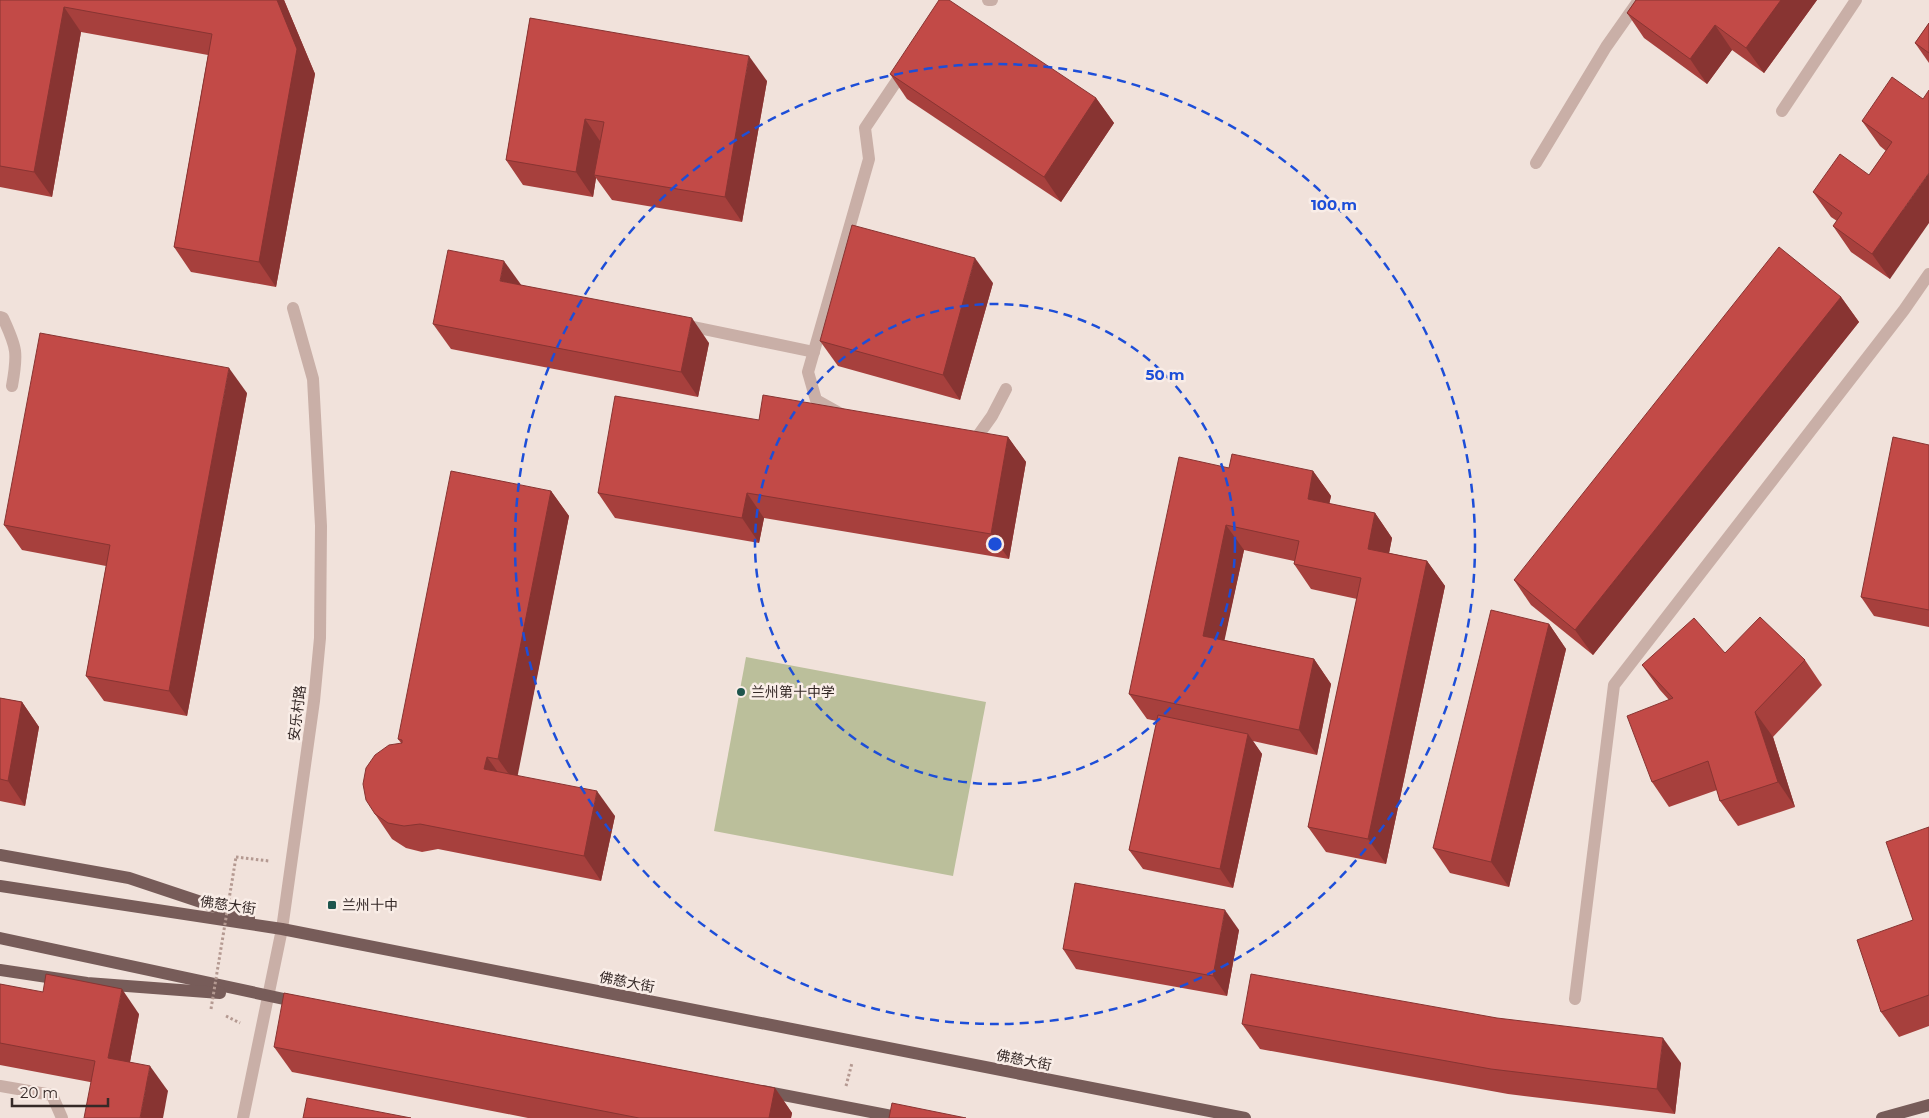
<svg xmlns="http://www.w3.org/2000/svg" width="1929" height="1118" viewBox="0 0 1929 1118" font-family="Montserrat,'Noto Sans SC',sans-serif">
<rect width="100%" height="100%" fill="#f1e2db"/>
<polygon fill="#bbbf9b" points="746,657 986,702 953,876 714,831"/>
<g fill="none" stroke-linecap="round" stroke-linejoin="round">
<g stroke="#b49991" stroke-width="3" stroke-dasharray="2.5 2.5" stroke-linecap="butt">
<polyline points="236,857 269,861"/>
<polyline points="226,1016 240,1023"/>
<polyline points="846,1086 852,1063"/>
</g>
<g stroke="#c9afa7" stroke-width="12">
<polyline points="988,0 992,0"/>
<polyline points="1782,111 1856,0"/>
<polyline points="1536,163 1606,47 1639,0"/>
<path d="M0 317 3 318C17 348 18 353 12 386"/>
<polyline points="684,325 814,352"/>
<polyline points="841,414 816,400 808,372 869,159 865,128 904,70"/>
<polyline points="966,437 977,437 992,416 1006,389"/>
<polyline points="1575,999 1614,685 1904,310 1929,274"/>
<polyline points="0,1086 52,1095 62,1118"/>
<polyline points="243,1118 282,929 314,701 320,638 321,526 313,379 293,308"/>
</g>
<g stroke="#775c59" stroke-width="12">
<polyline points="0,855 129,878 249,918"/>
<polyline points="0,886 282,929 1245,1118"/>
<polyline points="0,938 298,1002"/>
<polyline points="0,970 87,983 220,993"/>
<polyline points="762,1091 902,1118"/>
<polyline points="1882,1118 1929,1105"/>
</g>
<polyline stroke="#b49991" stroke-width="3" stroke-dasharray="2.5 2.5" stroke-linecap="butt" points="211,1009 236,857"/>
</g>
<g fill="#a7403d">
<polygon points="0,0 284,0 315,74 276,287 191,272 174,247 208,55 81,32 52,197 0,187"/>
<polygon points="1636,0 1817,0 1764,73 1732,50 1707,84 1644,38 1627,13"/>
<polygon points="530,18 767,81 742,222 612,200 596,178 593,197 523,185 506,160"/>
<polygon points="1929,23 1929,63 1915,43"/>
<polygon points="890,74 1096,98 1114,123 1061,202 907,99"/>
<polygon points="1923,99 1890,279 1851,252 1833,226 1837,221 1831,217 1813,192 1869,175 1886,151 1880,146 1862,121"/>
<polygon points="993,283 960,400 838,366 820,341"/>
<polygon points="521,285 709,343 698,397 451,349 433,324"/>
<polygon points="1841,297 1859,322 1593,655 1531,605 1514,580"/>
<polygon points="247,393 187,716 104,701 86,676 106,566 22,550 4,525"/>
<polygon points="759,420 1008,437 1026,462 1009,559 764,518 759,543 615,518 598,493"/>
<polygon points="1929,445 1929,627 1874,616 1861,597"/>
<polygon points="1229,468 1313,471 1331,496 1329,504 1375,513 1392,538 1389,553 1427,561 1445,586 1386,864 1326,852 1308,827 1357,599 1311,589 1294,564 1294,561 1244,550 1224,640 1314,659 1331,684 1317,755 1253,741 1262,754 1233,888 1143,869 1129,850 1157,721 1147,719 1129,694"/>
<polygon points="551,491 569,516 517,775 615,816 601,881 438,849 422,852 406,848 392,839 375,814 401,743 398,739"/>
<polygon points="1549,624 1566,649 1509,887 1450,873 1433,848"/>
<polygon points="1725,653 1805,660 1822,685 1773,737 1795,807 1738,826 1720,801 1717,790 1669,807 1652,782 1669,700 1660,690 1642,665"/>
<polygon points="0,698 22,702 39,727 25,806 0,801"/>
<polygon points="1929,827 1929,1026 1899,1037 1881,1012 1913,920"/>
<polygon points="1239,930 1227,996 1076,969 1063,949"/>
<polygon points="0,984 139,1014 130,1062 168,1091 90,1082 0,1065"/>
<polygon points="1242,1024 1681,1063 1675,1114 1508,1094 1260,1049"/>
<polygon points="274,1047 775,1088 792,1113 791,1118 528,1118 292,1072"/>
</g>
<g fill="#883432">
<polygon points="277,0 284,0 315,74 276,287 259,262"/>
<polygon points="1781,0 1817,0 1764,73 1746,48"/>
<polygon points="64,7 81,32 52,197 34,172"/>
<polygon points="1715,25 1732,50 1707,84 1690,59"/>
<polygon points="749,56 767,81 742,222 725,197"/>
<polygon points="1096,98 1114,123 1061,202 1044,177"/>
<polygon points="585,119 602,144 594,175 596,178 593,197 576,172"/>
<polygon points="1929,173 1929,223 1890,279 1872,254"/>
<polygon points="975,258 993,283 960,400 943,375"/>
<polygon points="504,261 522,286 500,281"/>
<polygon points="1841,297 1859,322 1593,655 1575,630"/>
<polygon points="692,318 709,343 698,397 681,372"/>
<polygon points="229,368 247,393 187,716 169,691"/>
<polygon points="1008,437 1026,462 1009,559 991,534"/>
<polygon points="1313,471 1331,496 1325,524 1308,499"/>
<polygon points="551,491 569,516 516,784 498,759"/>
<polygon points="747,493 764,518 759,543 742,518"/>
<polygon points="1375,513 1392,538 1385,574 1368,549"/>
<polygon points="1226,525 1244,550 1220,661 1203,636"/>
<polygon points="1427,561 1445,586 1386,864 1368,839"/>
<polygon points="1549,624 1566,649 1509,887 1491,862"/>
<polygon points="1314,659 1331,684 1317,755 1299,730"/>
<polygon points="22,702 39,727 25,806 8,781"/>
<polygon points="1755,712 1773,737 1795,807 1778,782"/>
<polygon points="1248,734 1262,754 1233,888 1220,869"/>
<polygon points="487,757 505,782 484,769"/>
<polygon points="597,791 615,816 601,881 584,856"/>
<polygon points="1225,910 1239,930 1227,996 1213,976"/>
<polygon points="122,989 139,1014 126,1083 108,1058"/>
<polygon points="1663,1038 1681,1063 1675,1114 1657,1089"/>
<polygon points="150,1066 168,1091 163,1118 140,1118"/>
<polygon points="775,1088 792,1113 791,1118 769,1118"/>
</g>
<g fill="#c24a47" stroke="#883432">
<polygon points="0,0 277,0 297,49 259,262 174,247 212,34 64,7 34,172 0,166"/>
<polygon points="939,0 949,0 1096,98 1044,177 890,74"/>
<polygon points="1636,0 1781,0 1746,48 1715,25 1690,59 1627,13"/>
<polygon points="530,18 749,56 725,197 594,175 604,122 585,119 576,172 506,160"/>
<polygon points="1929,23 1929,53 1915,43"/>
<polygon points="1892,77 1923,99 1929,90 1929,173 1872,254 1833,226 1842,213 1813,192 1840,154 1869,175 1892,142 1862,121"/>
<polygon points="852,225 975,258 943,375 820,341"/>
<polygon points="1779,247 1841,297 1575,630 1514,580"/>
<polygon points="448,250 504,261 500,281 692,318 681,372 433,324"/>
<polygon points="40,333 229,368 169,691 86,676 110,545 4,525"/>
<polygon points="763,395 1008,437 991,534 747,493 742,518 598,493 615,396 759,420"/>
<polygon points="1893,437 1929,445 1929,610 1861,597"/>
<polygon points="1232,454 1313,471 1308,499 1375,513 1368,549 1427,561 1368,839 1308,827 1361,578 1294,564 1299,541 1226,525 1203,636 1314,659 1299,730 1129,694 1179,457 1229,468"/>
<polygon points="451,471 551,491 498,759 487,757 484,769 597,791 584,856 420,824 404,826 388,823 375,814 366,800 363,784 366,768 375,755 389,745 402,743 402,740 398,739"/>
<polygon points="1491,610 1549,624 1491,862 1433,848"/>
<polygon points="1760,617 1805,660 1755,712 1778,782 1720,801 1708,761 1652,782 1627,716 1673,698 1642,665 1694,618 1725,653"/>
<polygon points="0,698 22,702 8,781 0,779"/>
<polygon points="1158,715 1248,734 1220,869 1129,850"/>
<polygon points="1929,827 1929,995 1881,1012 1857,940 1913,920 1886,842"/>
<polygon points="1075,883 1225,910 1213,976 1063,949"/>
<polygon points="46,974 122,989 108,1058 150,1066 140,1118 84,1118 95,1061 0,1043 0,984 43,992"/>
<polygon points="1251,974 1497,1018 1663,1038 1657,1089 1491,1069 1242,1024"/>
<polygon points="284,993 775,1088 769,1118 639,1118 274,1047"/>
<polygon points="307,1098 411,1118 303,1118"/>
<polygon points="892,1103 966,1118 889,1118"/>
</g>
<g fill="none" stroke="#1d4ed8" stroke-width="2.5" stroke-dasharray="9 6">
<circle cx="995" cy="544" r="240"/>
<circle cx="995" cy="544" r="480"/>
</g>
<g fill="#1e554d" stroke="#f9ede7" stroke-width="2">
<circle cx="741" cy="692" r="5"/>
<rect x="327" y="900" width="10" height="10" rx="2.5"/>
</g>
<g text-anchor="middle" stroke-width="5" stroke-linejoin="round" paint-order="stroke">
<g font-size="14" fill="#352927" stroke="#f9ede7" text-anchor="start">
<text x="751" y="697">兰州第十中学</text>
<text x="342" y="910">兰州十中</text>
</g>
<g font-size="14" fill="#352927" stroke="#f9ede7">
<text transform="translate(297 713) rotate(-83)" y="5">安乐村路</text>
<text transform="translate(228 905) rotate(8)" y="5">佛慈大街</text>
<text transform="translate(627 982) rotate(11)" y="5">佛慈大街</text>
<text transform="translate(1024 1060) rotate(11)" y="5">佛慈大街</text>
</g>
</g>
<circle cx="995" cy="544" r="8" fill="#1d4ed8" stroke="#f9ede7" stroke-width="2.5"/>
<g font-size="15" text-anchor="middle" font-weight="bold" fill="#1d4ed8" stroke="#f9ede7" stroke-width="5" stroke-linejoin="round" paint-order="stroke">
<text x="1334" y="210">100 m</text>
<text x="1165" y="380">50 m</text>
</g>
<path d="M12 1098v8h96v-8" fill="none" stroke="#352927" stroke-width="2.5"/>
<text x="20" y="1098" font-size="15" fill="#352927" stroke="#f9ede7" stroke-width="4" paint-order="stroke">20 m</text>
</svg>
